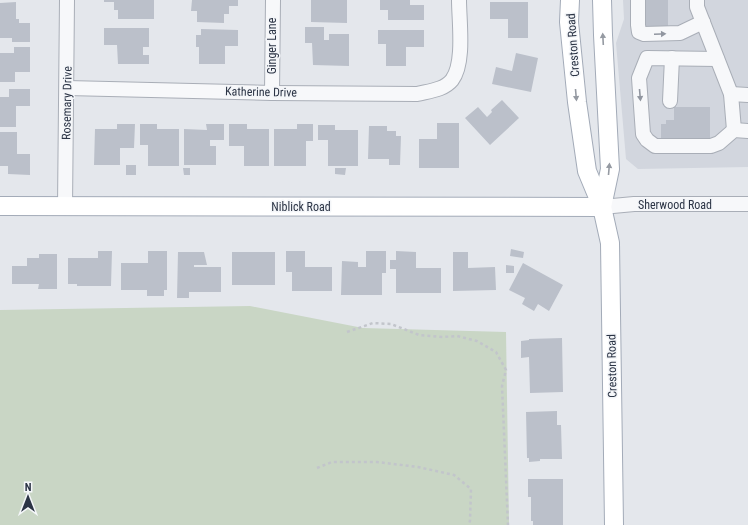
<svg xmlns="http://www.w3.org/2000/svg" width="748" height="525" viewBox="0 0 748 525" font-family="'Roboto Condensed',sans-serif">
<rect width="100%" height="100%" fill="#e4e7ec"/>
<polygon fill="#d2d6de" points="623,0 748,0 748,167 638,169 626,159 616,43 624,19"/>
<polygon fill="#c9d6c5" points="250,306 363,328 506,332 509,525 0,525 0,310"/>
<g fill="#bbc0ca">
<polygon points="104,0 154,0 154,19 118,19 118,10 114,10 114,2 104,2"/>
<polygon points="192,0 238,0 238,6 229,6 229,14 224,14 224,23 197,22 197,11 191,11"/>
<polygon points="311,0 347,0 347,23 311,22"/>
<polygon points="380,0 410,0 410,5 424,5 424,20 388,20 388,10 380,10"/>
<rect x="643" y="0" width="25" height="27"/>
<polygon points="16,2 16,19 19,19 19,23 30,23 30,42 12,42 12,38 0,38 0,3"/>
<polygon points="490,2 528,2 528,38 508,38 508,19 490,19"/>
<polygon points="305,27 324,27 324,40 329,40 329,34 349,34 349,66 313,65 312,43 305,43"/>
<polygon points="104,28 149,28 149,47 143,47 143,55 149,55 149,64 118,64 117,45 104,45"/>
<polygon points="201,29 238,30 238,46 225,46 225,64 199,64 199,47 196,47 196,35 201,35"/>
<polygon points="378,30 424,30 424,47 406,47 406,66 386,66 386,44 378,44"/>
<polygon points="14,47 30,47 30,72 15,72 15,82 0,82 0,53 14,53"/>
<polygon points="516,53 538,58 531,92 492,84 496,67 512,71"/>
<polygon points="9,89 30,89 30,106 16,106 16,127 0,127 0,97 9,97"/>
<polygon points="502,100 519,118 490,145 465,118 478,107 487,117 492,112 491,110"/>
<polygon points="674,107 710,107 710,143 661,143 661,124 666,124 666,120 674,120"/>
<polygon points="437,123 459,123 459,168 419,168 419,139 437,139"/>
<polygon points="117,124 135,124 134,148 120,148 120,165 94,165 95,129 117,129"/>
<polygon points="140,124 157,124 157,129 179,129 179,166 148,166 148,145 140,145"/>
<polygon points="206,124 224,124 224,140 210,140 210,146 216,146 216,165 184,165 184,129 207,130"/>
<polygon points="229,124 247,124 247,129 269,129 269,166 244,166 244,146 229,146"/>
<polygon points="297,124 313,124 313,141 306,141 306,166 274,166 274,129 297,129"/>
<polygon points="318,125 335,125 335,130 358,130 358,166 328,166 328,140 318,140"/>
<polygon points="369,126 387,126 387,131 396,131 396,136 401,136 400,165 389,165 389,159 368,159"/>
<polygon points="0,132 17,132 17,154 30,154 30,175 8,174 8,166 0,166"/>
<rect x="126" y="165" width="10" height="10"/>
<polygon points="183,168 190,168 190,175 184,175"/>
<polygon points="335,168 346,168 345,175 335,174"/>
<polygon points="511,249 524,252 523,258 510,256"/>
<polygon points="98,251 112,251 111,286 77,286 77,284 68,284 68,258 98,258"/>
<polygon points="148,251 167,251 167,290 164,290 164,296 147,296 147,290 121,290 121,263 148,263"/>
<polygon points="286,251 305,251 305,267 332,267 332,291 292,291 292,272 286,272"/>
<polygon points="366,251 386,251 386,273 382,273 382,295 341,295 342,261 358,262 358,267 366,267"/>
<polygon points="396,251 416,252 416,268 441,268 441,293 396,293 396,269 390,269 390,260 396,260"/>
<polygon points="178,252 204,252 207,265 194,265 194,267 221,267 221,292 189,292 189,298 177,298"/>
<rect x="232" y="252" width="43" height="33"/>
<polygon points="453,252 468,252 468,268 495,267 496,290 453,291"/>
<polygon points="39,254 57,254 57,289 38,289 39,284 12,284 12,266 27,266 27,258 39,258"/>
<polygon points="523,263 563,285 549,311 538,304 534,311 522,304 525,298 509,290"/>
<polygon points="506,265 514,266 514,273 506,273"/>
<polygon points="562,338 563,392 530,393 529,357 521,358 521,341 529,340 529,339"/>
<polygon points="557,411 557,425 561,425 562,459 540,459 540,461 529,462 529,458 527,458 526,412"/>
<polygon points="528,479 563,479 563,525 533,525 533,521 531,521 531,497 528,497"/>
</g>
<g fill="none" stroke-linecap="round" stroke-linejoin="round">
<g stroke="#a9aeb7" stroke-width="16">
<g id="minor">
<polyline points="638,0 638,25 639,32 644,34 680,33 703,22"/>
<polyline points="697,0 697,7 731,94 734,130"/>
<polyline points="717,59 647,58 639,78 643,134 647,140 655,146 711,146 719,143 734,130 748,131"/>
<path d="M67 88 272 93 417 94C429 91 444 90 452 80 465 63 459 21 459 0"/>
<polyline points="272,93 273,0"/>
<polyline points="731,94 748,95"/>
<polyline points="670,101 672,58"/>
<polyline points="65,207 67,0"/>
<polyline points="602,207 634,204 748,204"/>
</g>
</g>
<g stroke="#a3abb8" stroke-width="20">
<g id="major">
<polyline points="570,0 569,22 577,102 587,171 602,207 610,243 614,525"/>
<polyline points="0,206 602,207"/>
<polyline points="602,207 610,169 603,35 602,0"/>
</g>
</g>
<g stroke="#c2c5cb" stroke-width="2.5" stroke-dasharray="3 3" stroke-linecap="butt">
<polyline points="347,332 373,323 391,324 419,335 443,337 457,336 477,341 496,352 506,370 502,386 508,525"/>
<polyline points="317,468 332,462 377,462 418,467 454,475 471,489 470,521 468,525"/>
</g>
<use href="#minor" stroke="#f7f8fa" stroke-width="14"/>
<use href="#major" stroke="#fff" stroke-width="18"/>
</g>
<defs><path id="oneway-solid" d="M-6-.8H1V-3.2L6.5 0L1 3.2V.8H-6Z"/></defs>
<g fill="#9196a0">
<use href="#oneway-solid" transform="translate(660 34) rotate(-2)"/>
<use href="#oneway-solid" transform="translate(640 95) rotate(85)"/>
</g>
<g fill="#959aa2">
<use href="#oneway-solid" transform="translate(603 39) rotate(-93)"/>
<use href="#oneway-solid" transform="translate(576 95) rotate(85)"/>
<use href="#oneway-solid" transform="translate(609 169) rotate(-85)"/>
</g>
<g text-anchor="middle" stroke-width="3" stroke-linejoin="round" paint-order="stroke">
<g font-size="12" fill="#2b3445" stroke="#f4f6f9">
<text transform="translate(573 45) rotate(-94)" y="4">Creston Road</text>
<text transform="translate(272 46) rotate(-90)" y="4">Ginger Lane</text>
<text transform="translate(261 92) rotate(1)" y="4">Katherine Drive</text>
<text transform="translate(67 103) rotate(-89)" y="4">Rosemary Drive</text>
<text x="675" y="209">Sherwood Road</text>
<text x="301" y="211">Niblick Road</text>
<text transform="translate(612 366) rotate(-91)" y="4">Creston Road</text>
</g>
</g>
<g transform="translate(28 497)" stroke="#f4f6f9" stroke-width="3" paint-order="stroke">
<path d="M0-3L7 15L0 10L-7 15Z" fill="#2b3445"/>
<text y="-6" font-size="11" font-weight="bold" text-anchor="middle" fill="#2b3445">N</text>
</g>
</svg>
